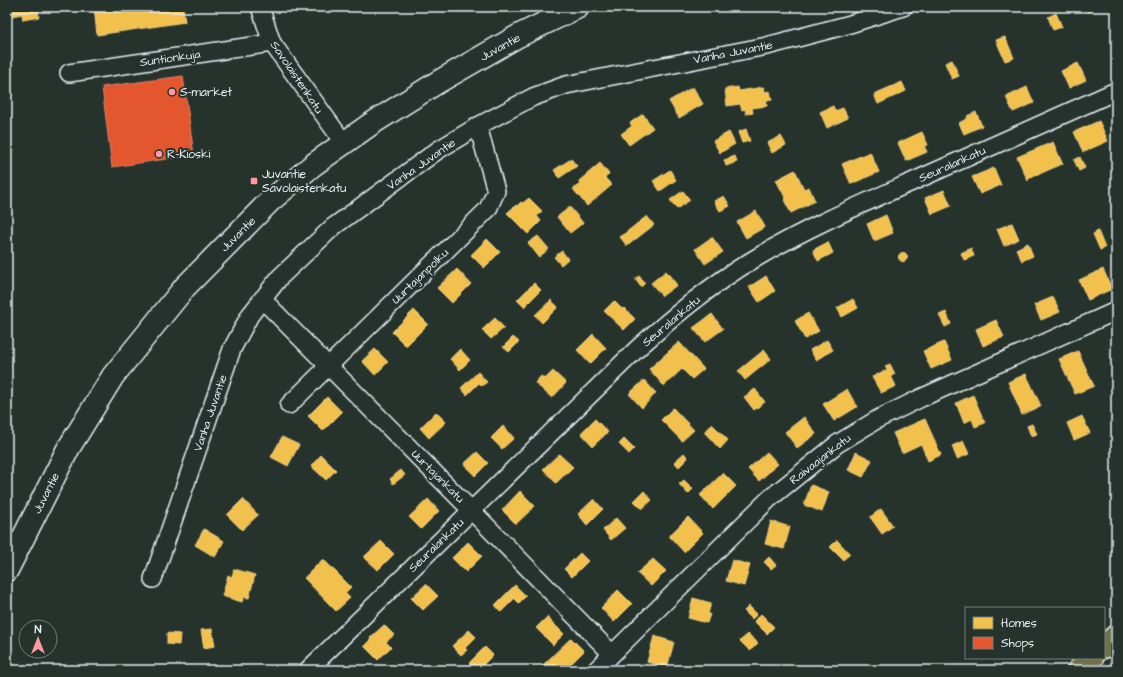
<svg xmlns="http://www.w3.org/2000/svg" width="1123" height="677" viewBox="0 0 1123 677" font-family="'Architects Daughter',sans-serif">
<rect width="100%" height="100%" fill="#26332d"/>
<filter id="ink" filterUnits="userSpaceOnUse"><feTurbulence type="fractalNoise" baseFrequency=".025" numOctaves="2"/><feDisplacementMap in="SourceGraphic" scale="8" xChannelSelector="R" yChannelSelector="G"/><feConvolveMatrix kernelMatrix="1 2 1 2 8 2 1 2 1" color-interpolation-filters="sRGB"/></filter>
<g filter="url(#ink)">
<g fill="#f2c14e" stroke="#efcf81">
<polygon points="11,7 38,7 39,17 23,20 22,14 12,16"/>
<polygon points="94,7 183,7 185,22 97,35"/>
<polygon points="1086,7 1099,7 1088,12"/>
<polygon points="1056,13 1062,27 1053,30 1048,17"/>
<polygon points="1005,37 1014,58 1005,61 996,40"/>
<polygon points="1116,45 1116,59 1111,48"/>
<polygon points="952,60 959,76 952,79 945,63"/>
<polygon points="1078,63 1086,80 1069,88 1061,71"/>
<polygon points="902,82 906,91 878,104 874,94"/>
<polygon points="693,87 703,104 679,118 669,101"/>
<polygon points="738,87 739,91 764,87 765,92 770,91 772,100 766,101 767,106 752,108 753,113 746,114 745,109 742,110 740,104 727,106 725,89"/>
<polygon points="1027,87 1034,103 1013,112 1006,97"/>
<polygon points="833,106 835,111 843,108 848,118 827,128 820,112"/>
<polygon points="976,112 982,126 964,134 959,123 968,118 967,116"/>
<polygon points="643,114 653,128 629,145 621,134 632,126 630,123"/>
<polygon points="1099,121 1108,141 1083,152 1074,132"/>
<polygon points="746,129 750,141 742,143 738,132"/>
<polygon points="729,132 735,144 720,153 713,141"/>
<polygon points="922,132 928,145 924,146 927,152 906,161 898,143"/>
<polygon points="781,136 786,145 772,153 767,143"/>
<polygon points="1053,142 1063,165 1062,164 1028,179 1028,181 1017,157"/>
<polygon points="870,152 879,172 851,184 842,164"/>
<polygon points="735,156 737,162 726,166 724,160"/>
<polygon points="1080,157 1085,168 1079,171 1074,160"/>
<polygon points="571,159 577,166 559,178 554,170"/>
<polygon points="600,163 609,174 605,178 612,185 587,206 573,189 580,184 579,183 579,181"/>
<polygon points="994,168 1001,185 980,194 972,177"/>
<polygon points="670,170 676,180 660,191 653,181"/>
<polygon points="795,170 804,189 809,187 815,201 791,213 784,200 786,199 776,180"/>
<polygon points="944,190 951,206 932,214 925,198"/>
<polygon points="683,191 690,200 677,209 670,200"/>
<polygon points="724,196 730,206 720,211 714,201"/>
<polygon points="529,198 542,211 537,216 541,221 528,234 507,213 516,205 517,206 521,202 523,203"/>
<polygon points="570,207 583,223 570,233 557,217"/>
<polygon points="756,211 765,227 746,238 737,222"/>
<polygon points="886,215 893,233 874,241 867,224"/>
<polygon points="647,216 654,225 627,246 620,237"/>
<polygon points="1012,223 1019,239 1004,246 997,229"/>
<polygon points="1098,231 1105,248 1100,250 1093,234"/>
<polygon points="538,236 549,249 539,257 528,243"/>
<polygon points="712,237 723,252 705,264 695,249"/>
<polygon points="487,239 500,252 484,268 471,255"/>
<polygon points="828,242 833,253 818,261 813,250"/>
<polygon points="1028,243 1033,256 1022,261 1016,249"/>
<polygon points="971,248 974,256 964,260 961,253"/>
<polygon points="562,251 568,259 561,265 554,257"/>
<circle cx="903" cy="257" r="4.5"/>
<polygon points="457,269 471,284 452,303 437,288"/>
<polygon points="1103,269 1112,289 1088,300 1079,280"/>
<polygon points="666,271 677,285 662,296 651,283"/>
<polygon points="639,276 645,283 641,287 635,279"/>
<polygon points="766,276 775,291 759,302 749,287"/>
<polygon points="534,283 541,290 524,307 517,300"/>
<polygon points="1053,297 1060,312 1041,320 1034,305"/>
<polygon points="853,299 858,308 842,317 837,308"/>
<polygon points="551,300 558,307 542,323 535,315"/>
<polygon points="614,301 622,309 624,308 635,319 624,330 604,311"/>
<polygon points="414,310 428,324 406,346 392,332"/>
<polygon points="946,312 951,324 945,327 939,315"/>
<polygon points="808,313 819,331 805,339 795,321"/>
<polygon points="712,314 723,329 705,342 693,328"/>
<polygon points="495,318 504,328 491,339 482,330"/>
<polygon points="996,320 1004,337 983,346 976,329"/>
<polygon points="593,334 606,348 590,364 577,350"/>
<polygon points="513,337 519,342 509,352 503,347"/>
<polygon points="827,340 833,350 816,360 810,350"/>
<polygon points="679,342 704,369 692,379 682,369 664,386 649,369"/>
<polygon points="944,342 952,360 931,369 923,351"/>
<polygon points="375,349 388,362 375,375 362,361"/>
<polygon points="460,349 470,360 460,370 450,359"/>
<polygon points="764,350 771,359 745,380 738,371"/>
<polygon points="1078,351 1094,386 1075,394 1059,359"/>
<polygon points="890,364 895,374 891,376 896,386 881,393 872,377 887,370 885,366"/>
<polygon points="553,371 566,383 552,398 535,383 541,376 545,379"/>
<polygon points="478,372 487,382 482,386 479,383 467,395 461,388"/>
<polygon points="1026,374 1041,406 1022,415 1008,382"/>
<polygon points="644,380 656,393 642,408 629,394"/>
<polygon points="755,389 765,402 754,410 744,397"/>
<polygon points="847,389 857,407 834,421 823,404"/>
<polygon points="973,395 985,423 975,427 972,419 964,423 956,403"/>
<polygon points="327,397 342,412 323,431 308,416"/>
<polygon points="673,408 694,430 682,441 661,420"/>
<polygon points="436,412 446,422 429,438 420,428"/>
<polygon points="1082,416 1090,433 1074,440 1067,423"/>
<polygon points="804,417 816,434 797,448 785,432"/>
<polygon points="595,419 608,432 593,446 581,433"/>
<polygon points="925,419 941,455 928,461 921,444 902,453 893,433"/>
<polygon points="712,424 728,440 720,449 704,432"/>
<polygon points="1032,424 1037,434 1031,436 1027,426"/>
<polygon points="503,426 514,438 502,449 491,438"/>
<polygon points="282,437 299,445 288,466 271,457"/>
<polygon points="624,439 634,449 629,454 619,444"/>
<polygon points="963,441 969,454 957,459 952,446"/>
<polygon points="477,452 488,463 475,476 464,464"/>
<polygon points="767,452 778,464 759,481 748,469"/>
<polygon points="856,452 872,460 863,477 848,470"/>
<polygon points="684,453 688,458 679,467 674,462"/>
<polygon points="559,454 573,467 556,483 543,469"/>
<polygon points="321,455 336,470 326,480 311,466"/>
<polygon points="401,470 405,475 393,484 390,479"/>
<polygon points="723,473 736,486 713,509 700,495"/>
<polygon points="684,480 693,489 688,494 679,484"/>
<polygon points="811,485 829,492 822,512 804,505"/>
<polygon points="520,491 535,506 516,524 502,510"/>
<polygon points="644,491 652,500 642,509 634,501"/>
<polygon points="243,499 258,515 242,530 227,515"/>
<polygon points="428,499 439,511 421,529 409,517"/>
<polygon points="594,499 603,509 587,525 578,514"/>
<polygon points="881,509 893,526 882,534 870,517"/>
<polygon points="688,517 703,533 684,552 669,536"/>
<polygon points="616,518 625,528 611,540 603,530"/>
<polygon points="771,521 790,527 784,549 765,544"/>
<polygon points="204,529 224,541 215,557 195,545"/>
<polygon points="837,540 850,554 843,560 830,547"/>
<polygon points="381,541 394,554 378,570 364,557"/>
<polygon points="468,542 482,556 466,572 452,558"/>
<polygon points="580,553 588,561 572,577 564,569"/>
<polygon points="769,557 776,565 771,569 764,562"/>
<polygon points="323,559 351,587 345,593 350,598 336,611 304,578"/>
<polygon points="653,559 666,571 651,586 637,573"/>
<polygon points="732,560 750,565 744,586 726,581"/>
<polygon points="234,569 255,575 249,598 244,597 242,602 222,596 228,575 232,577"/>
<polygon points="426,584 438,596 423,610 411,598"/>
<polygon points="515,585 526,596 519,603 508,592"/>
<polygon points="618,590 632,604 614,622 601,608"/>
<polygon points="508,592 514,599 501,612 495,605"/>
<polygon points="693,598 711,603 708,614 710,614 707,623 688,618"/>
<polygon points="749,606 757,614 752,619 744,611"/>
<polygon points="761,614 774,627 767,634 754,621"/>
<polygon points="547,617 564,634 553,645 536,628"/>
<polygon points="384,625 394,635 386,642 391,647 378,660 364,646 371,639 370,638"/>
<polygon points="212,629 215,646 204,648 201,630"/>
<polygon points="469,630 476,637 465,648 467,650 461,655 452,646"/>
<polygon points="167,633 180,634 179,645 167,644"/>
<polygon points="748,634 758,643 750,651 740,641"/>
<polygon points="654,636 674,642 667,668 647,662"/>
<polygon points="571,638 584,651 565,670 546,670 542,666"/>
<polygon points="485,647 493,655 478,670 476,670 469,663"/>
</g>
<polygon fill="#e4572e" stroke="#e5856b" points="183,76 194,155 112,167 102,87"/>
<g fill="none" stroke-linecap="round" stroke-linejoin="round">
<g stroke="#e8f1f8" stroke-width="20">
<g id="street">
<polyline points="260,7 272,43 344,143"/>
<polyline points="69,73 272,43"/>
<polyline points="262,299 471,510 612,654"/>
<polyline points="289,405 488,209 496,191 478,126"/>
<polyline points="153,579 232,349 250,315 280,277 333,227 438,150 478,126 533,97 566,85 767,46 847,25 903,7"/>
<path d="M308 670 638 348C675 315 713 283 756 258 806 228 860 205 914 181 981 151 1049 121 1116 91"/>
<polyline points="596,670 769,499 837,444 878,419 921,398 1116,311"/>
</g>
</g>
<g stroke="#e8f1f8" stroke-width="25">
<polyline id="secondary" points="7,570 68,449 113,376 185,287 270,201 313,165 371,124 438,82 518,36 578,7"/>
</g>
<g stroke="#e8f1f8" stroke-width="25">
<g id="highway">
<polyline points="1104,647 1116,636"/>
<polyline points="1079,670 1092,658"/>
</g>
</g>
<use href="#street" stroke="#26332d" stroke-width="17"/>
<use href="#secondary" stroke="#26332d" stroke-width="22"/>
<use href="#highway" stroke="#70704a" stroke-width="22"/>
</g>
</g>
<g fill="#ff9aa2" stroke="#26332d" stroke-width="1.5">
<circle cx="172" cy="92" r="4"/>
<circle cx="159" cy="154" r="4"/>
<rect x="250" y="177" width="8" height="8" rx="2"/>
</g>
<g text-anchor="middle" stroke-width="4" stroke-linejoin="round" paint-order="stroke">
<g font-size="12" fill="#e8f1f8" stroke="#26332d">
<text transform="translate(500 47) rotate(-29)" y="4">Juvantie</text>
<text transform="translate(733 52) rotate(-11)" y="4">Vanha Juvantie</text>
<text transform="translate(170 58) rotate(-8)" y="4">Suntionkuja</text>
<text transform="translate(297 77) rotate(56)" y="4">Savolaistenkatu</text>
<text transform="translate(421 164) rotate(-35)" y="4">Vanha Juvantie</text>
<text transform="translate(952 164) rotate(-24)" y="4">Seuralankatu</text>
<text transform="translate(238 234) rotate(-45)" y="4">Juvantie</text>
<text transform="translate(420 276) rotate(-44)" y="4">Uurtajanpolku</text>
<text transform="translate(671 321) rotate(-40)" y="4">Seuralankatu</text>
<text transform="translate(210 413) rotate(-71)" y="4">Vanha Juvantie</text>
<text transform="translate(820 459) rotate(-38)" y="4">Raivaajankatu</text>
<text transform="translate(438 476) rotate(45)" y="4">Uurtajankatu</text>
<text transform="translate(46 493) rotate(-63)" y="4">Juvantie</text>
<text transform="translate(436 545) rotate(-44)" y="4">Seuralankatu</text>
</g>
<g font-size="12" fill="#e8f1f8" stroke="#26332d" text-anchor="start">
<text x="180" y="96">S-market</text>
<text x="167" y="158">R-Kioski</text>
<text x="262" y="178">Juvantie<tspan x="262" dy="14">Savolaistenkatu</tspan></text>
</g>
</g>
<rect width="1123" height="677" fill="none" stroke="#26332d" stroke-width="24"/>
<rect x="12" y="12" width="1099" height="653" fill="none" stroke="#e8f1f8" stroke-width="1.5" filter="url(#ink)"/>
<rect x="965" y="607" width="140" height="52" fill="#26332d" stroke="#747f7e"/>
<rect x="973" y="617" width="20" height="12" fill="#f2c14e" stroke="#747f7e"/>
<text x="1001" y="627" font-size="12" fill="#e8f1f8">Homes</text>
<rect x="973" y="637" width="20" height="12" fill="#e4572e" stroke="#747f7e"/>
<text x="1001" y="647" font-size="12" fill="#e8f1f8">Shops</text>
<g transform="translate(38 639)"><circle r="19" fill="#26332d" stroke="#747f7e"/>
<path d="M0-3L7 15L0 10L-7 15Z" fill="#ff9aa2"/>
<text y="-6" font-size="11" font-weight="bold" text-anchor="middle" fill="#e8f1f8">N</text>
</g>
</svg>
